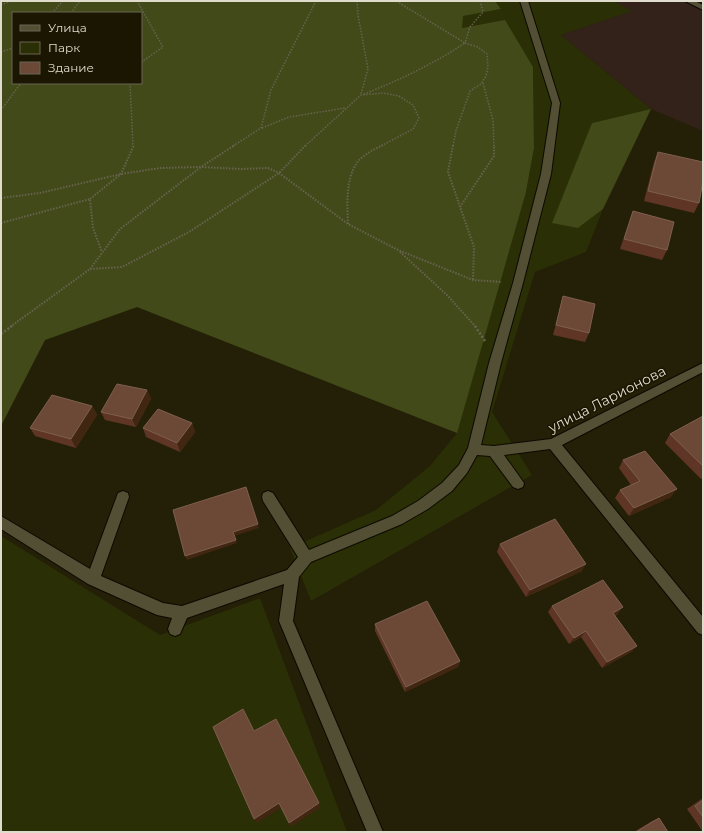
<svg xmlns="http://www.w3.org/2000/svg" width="704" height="833" viewBox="0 0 704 833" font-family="Montserrat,sans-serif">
<rect width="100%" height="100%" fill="#241f07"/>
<polygon fill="#332219" points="614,1 703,1 703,131 651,109 561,35 631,11"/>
<g fill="#2a2f05">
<polygon points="495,1 614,1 632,11 561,35 651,109 592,123 578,228 603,209 586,252 535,272 492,412 532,475 311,601 290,548 376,510 430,466 457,433 137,307 45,340 97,252 526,192 534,148 533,67 462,28 462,16 501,9"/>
<polygon points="1,536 160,635 260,598 347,832 1,832"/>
</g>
<g fill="#424a1a" fill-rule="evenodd">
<path d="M1 1H495L501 9 463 16 462 28 505 20 533 67 534 148 526 192 457 433 137 307 45 340 1 426ZM13 13H141V83H13Z"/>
<polygon points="651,109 603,209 578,228 552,223 592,123"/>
</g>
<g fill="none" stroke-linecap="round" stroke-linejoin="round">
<g stroke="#0d0900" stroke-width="2">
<g id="minor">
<polygon points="520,1 528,1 560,103 551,174 523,283 501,363 481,445 494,446 551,439 703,363 703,372 562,445 703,617 703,635 698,633 550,449 504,455 524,483 523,487 518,489 513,487 490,456 477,455 467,473 452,491 428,509 402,524 311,562 299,577 293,621 383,832 367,832 279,621 284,584 187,618 180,634 175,636 170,634 168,629 172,618 157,615 88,584 1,529 1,516 90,569 118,493 123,491 128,493 129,497 101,576 163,603 182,606 287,570 298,557 263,501 262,497 263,493 268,491 273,493 309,550 392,516 418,501 442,483 459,465 468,448 489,363 513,283 541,174 552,103"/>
<polygon points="685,1 695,1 703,5 703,10"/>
</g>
</g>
<g stroke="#67634e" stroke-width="1.5" stroke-dasharray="1.5 1.5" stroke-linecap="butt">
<polyline points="137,1 163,47 143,61 141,65"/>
<polyline points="357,1 358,15 368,69 361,94"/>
<polyline points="1,5 11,1"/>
<polyline points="52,13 63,1"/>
<polyline points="71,13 80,1"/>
<polyline points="1,52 13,48"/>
<polyline points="130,83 133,146"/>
<polyline points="483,83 493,120 494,146"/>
<path d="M364 94C400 80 433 64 465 43L396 1"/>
<polyline points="1,110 21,83"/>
<polyline points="262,128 289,117 345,108"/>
<polyline points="233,146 261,128 271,90 316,1"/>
<polyline points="305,146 361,95 383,93 399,96 413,105 419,118 413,129 381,146"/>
<polyline points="453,146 456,131 470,91 481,84 486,76 488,67 487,54 478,47 465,43 470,27 483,12 480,1"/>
</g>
<g stroke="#67634e" stroke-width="2" stroke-dasharray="1.5 1.5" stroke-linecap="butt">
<polyline points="453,145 448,172 474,247 473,280"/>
<polyline points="1,198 40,193 121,174 160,168 201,167 235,145"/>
<polyline points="90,199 121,174 134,145"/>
<polyline points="460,207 494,156 494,145"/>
<polyline points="1,223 90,199 93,228 102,252"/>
<path d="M348 224C347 203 345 169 364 156 370 151 377 148 383 145"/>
<polyline points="400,252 446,294 476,327"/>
<polyline points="90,269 120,229 201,167 241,169 268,168 279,173 348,224 398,250 473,280 502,282"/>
<polyline points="10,327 90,269 122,267 189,232 279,173 306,145"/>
</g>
<g stroke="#67634e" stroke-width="2.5" stroke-dasharray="2 2" stroke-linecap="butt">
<polyline points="475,326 485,341"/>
<polyline points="1,334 12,326"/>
</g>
<use href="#minor" fill="#534f35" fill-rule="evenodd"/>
</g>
<g fill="#5f3625">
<polygon points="658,152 699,203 694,213 644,201 654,162"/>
<polygon points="633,211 667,250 662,260 620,249"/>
<polygon points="563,296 589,333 585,342 553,335"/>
<polygon points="147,390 151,399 136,427 105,420 101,412"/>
<polygon points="92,406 97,415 76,448 35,436 30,428"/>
<polygon points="703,416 703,478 701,479 665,443 670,434"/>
<polygon points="192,423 195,432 180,452 146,437 143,428"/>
<polygon points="623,460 671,497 629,516 615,498 620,490 631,485 619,468"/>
<polygon points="500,544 582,571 526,597 497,552"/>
<polygon points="552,606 618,614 615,616 637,646 631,652 602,668 581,637 569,644 548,612"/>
<polygon points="375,624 460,661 458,667 405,692 375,631"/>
<polygon points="703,798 703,832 687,809"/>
<polygon points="659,818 668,832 634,832 652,821"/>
</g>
<g fill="#412611">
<polygon points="147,390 151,399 136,427 132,419"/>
<polygon points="92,406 97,415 76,448 71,439"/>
<polygon points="192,423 195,432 180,452 177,443"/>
<polygon points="677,489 671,497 629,516 634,508"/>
<polygon points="258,524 259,528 234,536 233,532"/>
<polygon points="236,540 237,543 187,560 185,556"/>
<polygon points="586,564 582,571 526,597 530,590"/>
<polygon points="623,607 618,614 608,619 613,613"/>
<polygon points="586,631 581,637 569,644 574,638"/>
<polygon points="637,646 631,652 602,668 607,662"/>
<polygon points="460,661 458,667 405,692 406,687"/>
<polygon points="279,803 281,808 257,823 254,819"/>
<polygon points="319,803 320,808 291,827 289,823"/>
</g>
<g fill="#6c4837" stroke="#7e5f4f">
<polygon points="658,152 703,162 703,181 699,203 648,191"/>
<polygon points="633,211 674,222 667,250 624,239"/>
<polygon points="563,296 595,304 589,333 556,325"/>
<polygon points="117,384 147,390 132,419 101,412"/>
<polygon points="52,395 92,406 71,439 30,428"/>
<polygon points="158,409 192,423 177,443 143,428"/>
<polygon points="703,416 703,466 670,434"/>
<polygon points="645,451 677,489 634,508 620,490 640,481 623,460"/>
<polygon points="246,487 258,524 233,532 236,540 185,556 173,510"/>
<polygon points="555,519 586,564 530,590 500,544"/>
<polygon points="603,580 623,607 613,613 637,646 607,662 586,631 574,638 552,606"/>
<polygon points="427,601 460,661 406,687 375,624"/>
<polygon points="243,709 254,731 276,719 319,803 289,823 279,803 254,819 213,727"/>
<polygon points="703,800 703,817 695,806"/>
<polygon points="659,818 668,832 636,832"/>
</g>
<g text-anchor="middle" stroke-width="3" stroke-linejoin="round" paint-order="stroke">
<g font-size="14" fill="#dfdcce" stroke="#1a1601">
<text transform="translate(607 399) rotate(-27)" y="5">улица Ларионова</text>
</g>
</g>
<rect width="704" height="833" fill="none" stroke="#dfdcce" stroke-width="4"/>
<rect x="12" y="12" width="130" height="72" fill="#1a1601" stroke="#696553"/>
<rect x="20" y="25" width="20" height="6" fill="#534f35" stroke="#696553"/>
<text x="48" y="32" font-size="12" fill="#dfdcce">Улица</text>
<rect x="20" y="42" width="20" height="12" fill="#2a2f05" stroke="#696553"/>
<text x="48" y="52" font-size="12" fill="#dfdcce">Парк</text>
<rect x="20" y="62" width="20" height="12" fill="#6c4837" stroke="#696553"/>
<text x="48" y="72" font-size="12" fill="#dfdcce">Здание</text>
</svg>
